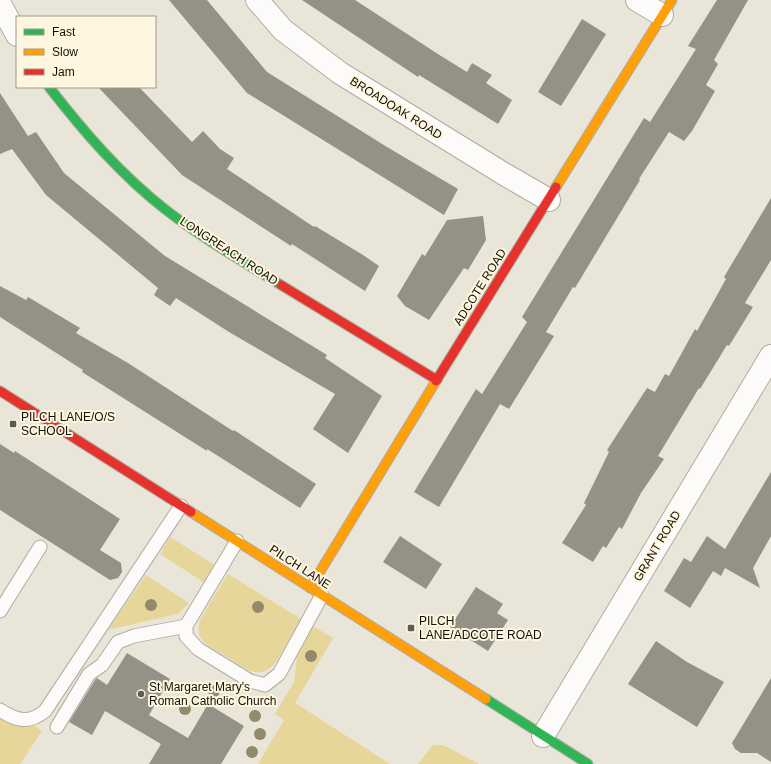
<svg xmlns="http://www.w3.org/2000/svg" width="771" height="764" viewBox="0 0 771 764" font-family="Helvetica,sans-serif">
<rect width="100%" height="100%" fill="#e9e5d8"/>
<g fill="#e7d69a">
<polygon points="170,537 216,566 205,583 160,554"/>
<path d="M228 574 301 619C295 629 290 638 285 647 275 664 268 679 246 669 238 664 230 659 222 654 206 645 193 638 201 618Z"/>
<polygon points="146,575 189,603 180,612 177,614 108,630"/>
<polygon points="313,626 333,638 295,703 390,764 258,764 284,720 275,714 294,682 298,651"/>
<polygon points="0,716 32,724 42,731 20,764 0,764"/>
<polygon points="433,745 443,745 479,764 418,764"/>
</g>
<g fill="#949187">
<polygon points="169,0 207,0 267,72 387,147 458,189 444,215 247,93"/>
<polygon points="302,0 355,0 441,56 467,72 472,63 492,75 486,83 512,100 498,124 419,75 418,77"/>
<polygon points="717,0 748,0 714,60 718,64 706,85 715,91 692,131 684,141 669,132 639,179 640,180 575,288 573,287 546,332 554,336 509,409 500,404 439,507 414,492 476,389 482,394 527,322 522,317 644,118 650,122 696,49 688,46"/>
<polygon points="582,19 606,34 561,106 538,92"/>
<polygon points="98,87 139,87 192,142 203,131 220,149 234,158 227,169 314,227 315,226 363,255 379,266 365,291 292,244 291,246 182,175"/>
<polygon points="0,93 28,136 36,132 64,173 165,256 327,355 325,358 382,396 348,453 313,429 335,394 229,332 176,298 170,306 154,295 158,288 46,195 12,149 0,154"/>
<polygon points="771,198 771,260 745,303 753,307 729,346 727,345 700,389 699,388 658,456 664,459 641,493 622,529 619,527 606,548 603,546 593,562 562,543 586,505 584,503 609,452 607,450 647,388 655,392 665,374 669,376 695,329 697,331 726,279 724,277"/>
<polygon points="483,216 486,240 468,270 464,268 429,320 405,306 397,296 422,254 425,256 447,220"/>
<polygon points="0,286 26,300 28,297 80,328 76,333 128,363 233,431 234,430 316,484 300,508 207,449 207,451 82,372 83,370 0,317"/>
<polygon points="0,444 14,453 15,451 120,519 100,550 121,563 122,572 118,578 110,580 0,510"/>
<polygon points="771,472 771,536 753,568 760,588 725,568 721,576 713,571 690,608 664,591 684,558 691,562 707,536 725,549"/>
<polygon points="400,536 442,564 426,589 383,562"/>
<polygon points="476,587 503,604 497,613 508,620 488,651 450,627"/>
<polygon points="656,641 687,662 724,682 697,727 628,684"/>
<polygon points="127,653 170,679 149,715 188,738 208,704 244,726 221,764 149,764 161,744 105,711 92,735 69,722 95,680 97,678 107,685"/>
<polygon points="771,678 771,762 757,753 741,753 735,749 732,743"/>
</g>
<g fill="none" stroke-linecap="round" stroke-linejoin="round">
<g stroke="#afaca2" stroke-width="15">
<g id="lane">
<polyline points="237,541 186,626 186,636 198,649 250,681 265,685 279,674 322,595"/>
<polyline points="0,611 40,547"/>
<path d="M0 710C17 721 29 724 45 711L181 506"/>
<polyline points="57,727 89,674 102,665 118,642 134,636 186,626"/>
</g>
</g>
<g stroke="#afaca2" stroke-width="24">
<g id="street">
<polyline points="257,0 283,30 340,73 504,174 549,200"/>
<polyline points="637,0 662,15"/>
<polyline points="0,4 17,35"/>
<polyline points="543,736 771,356"/>
</g>
</g>
<g stroke="#afaca2" stroke-width="11">
<g id="fast">
<path d="M49 87C84 132 121 175 166 210 202 238 242 261 281 285"/>
<polyline points="486,699 588,764"/>
</g>
</g>
<g stroke="#afaca2" stroke-width="11">
<g id="slow">
<polyline points="556,187 672,0"/>
<polyline points="191,512 486,699"/>
<polyline points="310,588 436,381"/>
</g>
</g>
<g stroke="#afaca2" stroke-width="11">
<g id="jam">
<polyline points="281,285 437,380"/>
<polyline points="436,381 556,187"/>
<polyline points="0,391 191,512"/>
</g>
</g>
<use href="#lane" stroke="#fcfbf9" stroke-width="13"/>
<use href="#street" stroke="#fcfbf9" stroke-width="22"/>
<use href="#fast" stroke="#30b455" stroke-width="9"/>
<use href="#slow" stroke="#ff9f0a" stroke-width="9"/>
<use href="#jam" stroke="#e5322d" stroke-width="9"/>
</g>
<g fill="#938a6d">
<circle cx="151" cy="605" r="6"/>
<circle cx="258" cy="607" r="6"/>
<circle cx="311" cy="656" r="6"/>
<circle cx="214" cy="691" r="6"/>
<circle cx="185" cy="709" r="6"/>
<circle cx="255" cy="716" r="6"/>
<circle cx="260" cy="734" r="6"/>
<circle cx="252" cy="752" r="6"/>
</g>
<g fill="#5e5b51" stroke="#fef6de" stroke-width="1.5">
<rect x="9" y="420" width="8" height="8" rx="2"/>
<rect x="407" y="624" width="8" height="8" rx="2"/>
<circle cx="141" cy="694" r="4"/>
</g>
<g text-anchor="middle" stroke-width="4" stroke-linejoin="round" paint-order="stroke">
<g font-size="12" fill="#131109" stroke="#fef6de">
<text transform="translate(396 108) rotate(32)" y="4">BROADOAK ROAD</text>
<text transform="translate(229 251) rotate(33)" y="4">LONGREACH ROAD</text>
<text transform="translate(480 287) rotate(-58)" y="4">ADCOTE ROAD</text>
<text transform="translate(657 546) rotate(-59)" y="4">GRANT ROAD</text>
<text transform="translate(300 567) rotate(33)" y="4">PILCH LANE</text>
</g>
<g font-size="12" fill="#131109" stroke="#fef6de" text-anchor="start">
<text x="21" y="421">PILCH LANE/O/S<tspan x="21" dy="14">SCHOOL</tspan></text>
<text x="419" y="625">PILCH<tspan x="419" dy="14">LANE/ADCOTE ROAD</tspan></text>
<text x="149" y="691">St Margaret Mary's<tspan x="149" dy="14">Roman Catholic Church</tspan></text>
</g>
</g>
<rect x="16" y="16" width="140" height="72" fill="#fef6de" stroke="#a09a89"/>
<rect x="24" y="29" width="20" height="6" fill="#30b455" stroke="#a09a89"/>
<text x="52" y="36" font-size="12" fill="#131109">Fast</text>
<rect x="24" y="49" width="20" height="6" fill="#ff9f0a" stroke="#a09a89"/>
<text x="52" y="56" font-size="12" fill="#131109">Slow</text>
<rect x="24" y="69" width="20" height="6" fill="#e5322d" stroke="#a09a89"/>
<text x="52" y="76" font-size="12" fill="#131109">Jam</text>
</svg>
